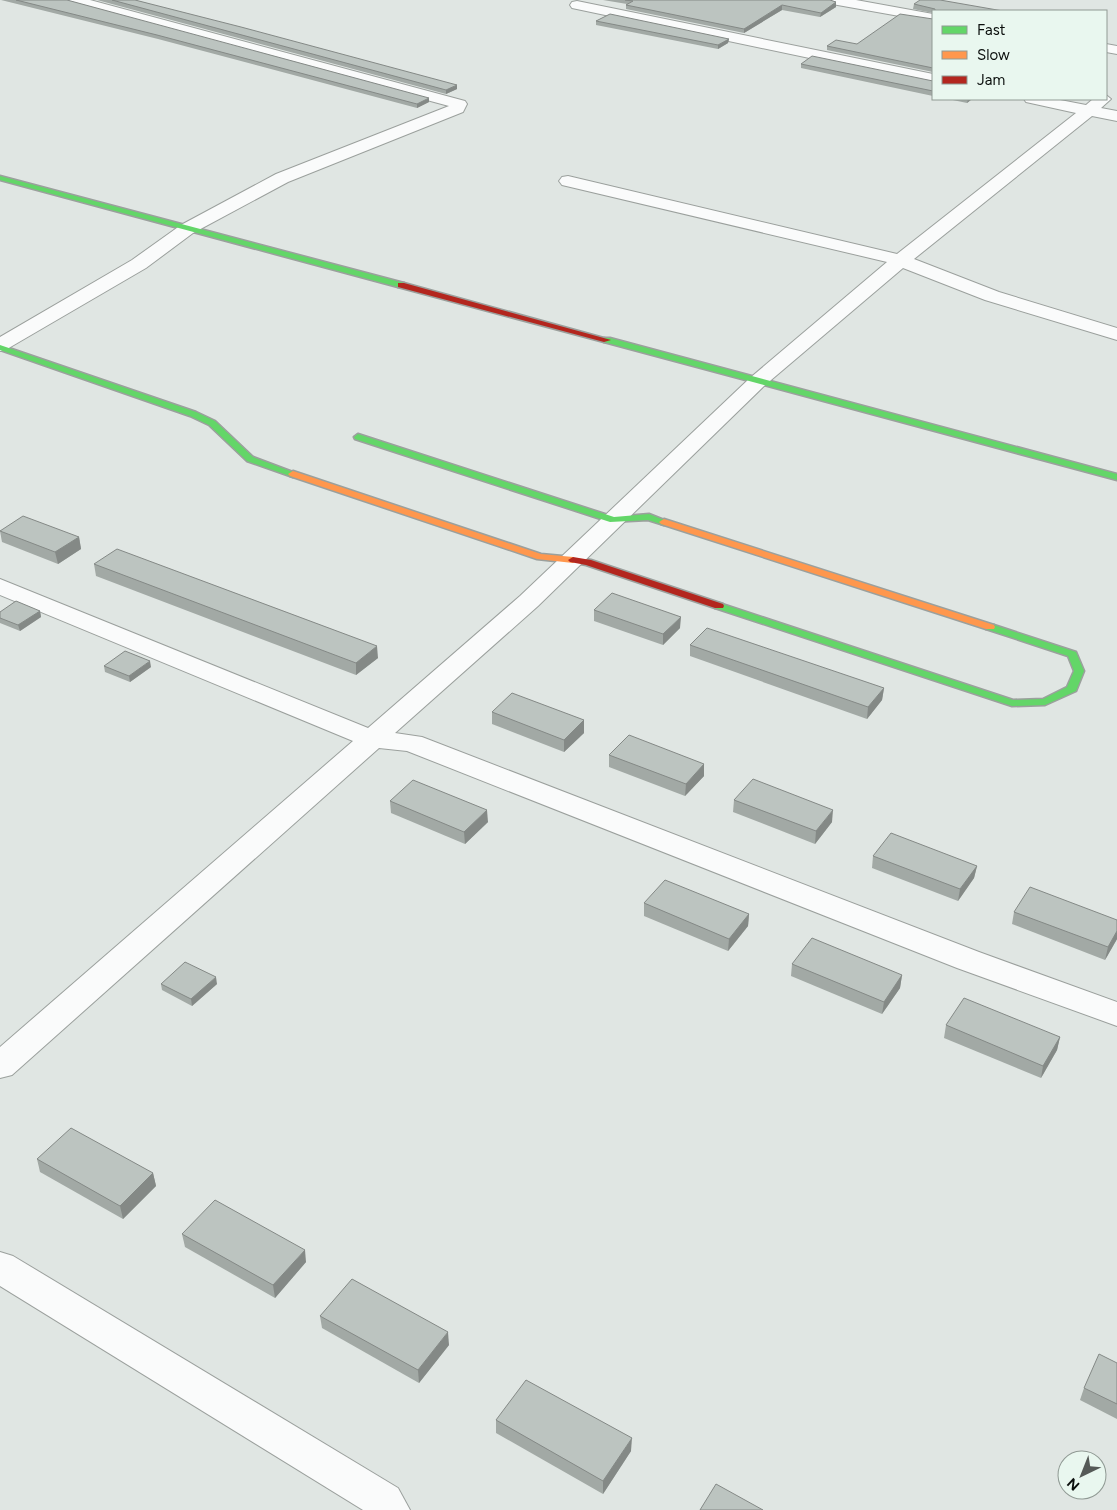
<svg xmlns="http://www.w3.org/2000/svg" width="1117" height="1510" viewBox="0 0 1117 1510" font-family="Figtree,sans-serif">
<rect width="100%" height="100%" fill="#e0e6e3"/>
<g fill="none" stroke-linecap="round" stroke-linejoin="round">
<g stroke="#9ba09d" stroke-width="2">
<g id="street">
<polygon points="67,0 90,0 465,101 467,104 463,112 288,182 193,233 146,268 7,349 0,351 0,337 132,260 181,225 276,174 449,106 69,3"/>
<polygon points="825,0 856,0 933,14 933,22 832,4"/>
<polygon points="577,1 933,74 933,84 572,8 570,5 572,2"/>
<polygon points="1106,44 1117,46 1117,54 1106,52"/>
<polygon points="1106,95 1111,99 1101,108 1117,111 1117,121 1092,116 914,259 999,292 1117,328 1117,340 985,300 903,268 764,386 538,606 395,733 422,737 979,952 1117,1002 1117,1026 957,968 407,751 379,748 12,1075 0,1078 0,1047 353,741 0,595 0,579 368,728 520,596 750,378 887,262 562,185 559,181 562,177 568,176 897,254 1076,113 1026,102 1024,99 1055,99 1086,105 1093,99 1106,99"/>
<polygon points="0,1252 13,1256 398,1488 410,1510 363,1510 0,1286"/>
</g>
</g>
<g stroke="#9ba09d" stroke-width="3">
<g id="fast">
<polygon points="0,176 404,283 405,285 398,287 0,180"/>
<polygon points="604,338 610,338 1117,474 1117,480 604,342"/>
<polygon points="0,345 196,412 215,421 253,457 298,474 293,477 290,476 247,461 209,425 190,416 0,350"/>
<polygon points="358,434 614,517 649,514 669,522 664,525 648,520 610,522 355,439 354,437"/>
<polygon points="719,603 1013,700 1043,699 1067,687 1074,671 1068,656 986,629 985,627 986,625 994,625 1076,652 1084,671 1076,691 1045,705 1012,706 715,608 714,606"/>
</g>
</g>
<g stroke="#9ba09d" stroke-width="3">
<g id="slow">
<polygon points="293,471 541,554 573,557 578,560 573,563 537,559 290,476 288,474"/>
<polygon points="664,519 994,625 995,627 994,629 986,629 661,524 659,522"/>
</g>
</g>
<g stroke="#9ba09d" stroke-width="3">
<g id="jam">
<polygon points="398,283 404,283 611,340 604,342 398,287"/>
<polygon points="573,557 591,560 723,604 724,606 723,608 715,608 586,565 570,562 568,560"/>
</g>
</g>
<use href="#street" fill="#fafbfb" fill-rule="evenodd"/>
<use href="#fast" fill="#63d668" fill-rule="evenodd"/>
<use href="#slow" fill="#ff974d" fill-rule="evenodd"/>
<use href="#jam" fill="#b3261e" fill-rule="evenodd"/>
</g>
<g fill="#a2a9a5">
<polygon points="1,0 67,0 429,102 417,108 158,39"/>
<polygon points="97,0 135,0 457,89 446,94"/>
<polygon points="603,0 830,0 836,2 836,7 820,17 782,10 744,33 626,9 626,5 627,4"/>
<polygon points="914,4 1003,11 933,11 933,13 913,9"/>
<polygon points="933,19 933,72 827,50 827,46 857,44"/>
<polygon points="596,21 729,39 728,43 718,49 596,25"/>
<polygon points="801,64 933,81 933,96 801,68"/>
<polygon points="948,99 972,99 967,103"/>
<polygon points="0,531 79,537 81,549 58,564 2,542"/>
<polygon points="94,564 378,658 356,675 96,576"/>
<polygon points="594,610 680,628 663,645 594,621"/>
<polygon points="40,611 41,617 20,631 0,623 0,612"/>
<polygon points="690,645 884,688 882,700 867,719 690,656"/>
<polygon points="104,666 151,667 130,682 105,672"/>
<polygon points="492,712 584,720 584,733 564,752 492,724"/>
<polygon points="609,755 704,764 704,776 685,796 609,767"/>
<polygon points="734,800 832,822 815,844 733,812"/>
<polygon points="390,801 488,822 465,844 391,813"/>
<polygon points="873,856 977,866 974,878 958,901 872,868"/>
<polygon points="644,903 749,914 748,926 728,951 644,916"/>
<polygon points="1014,912 1117,920 1117,939 1105,960 1012,924"/>
<polygon points="792,964 902,975 900,988 882,1014 791,976"/>
<polygon points="161,984 217,984 192,1006 162,990"/>
<polygon points="946,1025 1060,1037 1057,1050 1041,1078 944,1038"/>
<polygon points="37,1159 153,1173 156,1186 123,1219 40,1172"/>
<polygon points="182,1234 306,1262 275,1298 185,1247"/>
<polygon points="320,1316 449,1345 419,1383 322,1328"/>
<polygon points="1117,1363 1117,1419 1080,1400 1084,1388"/>
<polygon points="496,1420 631,1451 603,1494 496,1433"/>
</g>
<g fill="#848986">
<polygon points="836,2 836,7 820,17 821,13"/>
<polygon points="782,5 782,10 744,33 744,29"/>
<polygon points="729,39 728,43 718,49 718,45"/>
<polygon points="457,85 457,89 446,94 446,90"/>
<polygon points="429,98 429,102 417,108 417,104"/>
<polygon points="968,99 972,99 967,103"/>
<polygon points="79,537 81,549 58,564 55,552"/>
<polygon points="40,611 41,617 20,631 18,625"/>
<polygon points="681,617 680,628 663,645 663,634"/>
<polygon points="377,646 378,658 356,675 356,663"/>
<polygon points="150,661 151,667 130,682 129,676"/>
<polygon points="884,688 882,700 867,719 868,707"/>
<polygon points="584,720 584,733 564,752 564,740"/>
<polygon points="704,764 704,776 685,796 686,784"/>
<polygon points="487,810 488,822 465,844 464,832"/>
<polygon points="833,810 832,822 815,844 816,831"/>
<polygon points="977,866 974,878 958,901 960,889"/>
<polygon points="749,914 748,926 728,951 729,939"/>
<polygon points="1117,931 1117,939 1105,960 1108,947"/>
<polygon points="902,975 900,988 882,1014 884,1002"/>
<polygon points="216,977 217,984 192,1006 191,999"/>
<polygon points="1060,1037 1057,1050 1041,1078 1043,1066"/>
<polygon points="153,1173 156,1186 123,1219 120,1206"/>
<polygon points="305,1250 306,1262 275,1298 273,1285"/>
<polygon points="448,1332 449,1345 419,1383 418,1370"/>
<polygon points="632,1438 631,1451 603,1494 603,1481"/>
</g>
<g fill="#bcc4c0" stroke="#848986">
<polygon points="16,0 67,0 429,98 417,104 157,35"/>
<polygon points="112,0 135,0 241,27 457,85 446,90"/>
<polygon points="625,0 830,0 836,2 821,13 782,5 744,29 626,5 633,1"/>
<polygon points="920,0 940,0 1003,11 935,11 935,9 914,4"/>
<polygon points="610,14 729,39 718,45 596,21"/>
<polygon points="900,14 933,19 933,68 827,46 836,40 857,44"/>
<polygon points="812,56 933,81 933,91 801,64"/>
<polygon points="23,516 79,537 55,552 0,531"/>
<polygon points="117,549 377,646 356,663 94,564"/>
<polygon points="612,593 681,617 663,634 594,610"/>
<polygon points="16,601 40,611 18,625 0,618 0,612"/>
<polygon points="707,628 884,688 868,707 690,645"/>
<polygon points="125,651 150,661 129,676 104,666"/>
<polygon points="512,693 584,720 564,740 492,712"/>
<polygon points="629,735 704,764 686,784 609,755"/>
<polygon points="753,779 833,810 816,831 734,800"/>
<polygon points="413,780 487,810 464,832 390,801"/>
<polygon points="891,833 977,866 960,889 873,856"/>
<polygon points="665,880 749,914 729,939 644,903"/>
<polygon points="1030,887 1117,920 1117,931 1108,947 1014,912"/>
<polygon points="812,938 902,975 884,1002 792,964"/>
<polygon points="185,962 216,977 191,999 161,984"/>
<polygon points="964,998 1060,1037 1043,1066 946,1025"/>
<polygon points="71,1128 153,1173 120,1206 37,1159"/>
<polygon points="215,1200 305,1250 273,1285 182,1234"/>
<polygon points="352,1279 448,1332 418,1370 320,1316"/>
<polygon points="1099,1354 1117,1363 1117,1404 1084,1388"/>
<polygon points="526,1380 632,1438 603,1481 496,1420"/>
<polygon points="716,1484 763,1510 700,1510"/>
</g>
<rect x="932" y="10" width="175" height="90" fill="#e9f7ef" stroke="#909a94"/>
<rect x="942" y="26" width="25" height="8" fill="#63d668" stroke="#909a94"/>
<text x="977" y="35" font-size="15" fill="#0a0e0c">Fast</text>
<rect x="942" y="51" width="25" height="8" fill="#ff974d" stroke="#909a94"/>
<text x="977" y="60" font-size="15" fill="#0a0e0c">Slow</text>
<rect x="942" y="76" width="25" height="8" fill="#b3261e" stroke="#909a94"/>
<text x="977" y="85" font-size="15" fill="#0a0e0c">Jam</text>
<g transform="translate(1082 1475) rotate(223)"><circle r="24" fill="#e9f7ef" stroke="#909a94"/>
<path d="M0-4L9 19L0 12L-9 19Z" fill="#555a57"/>
<text y="-8" font-size="14" font-weight="bold" text-anchor="middle" fill="#0a0e0c">N</text>
</g>
</svg>
